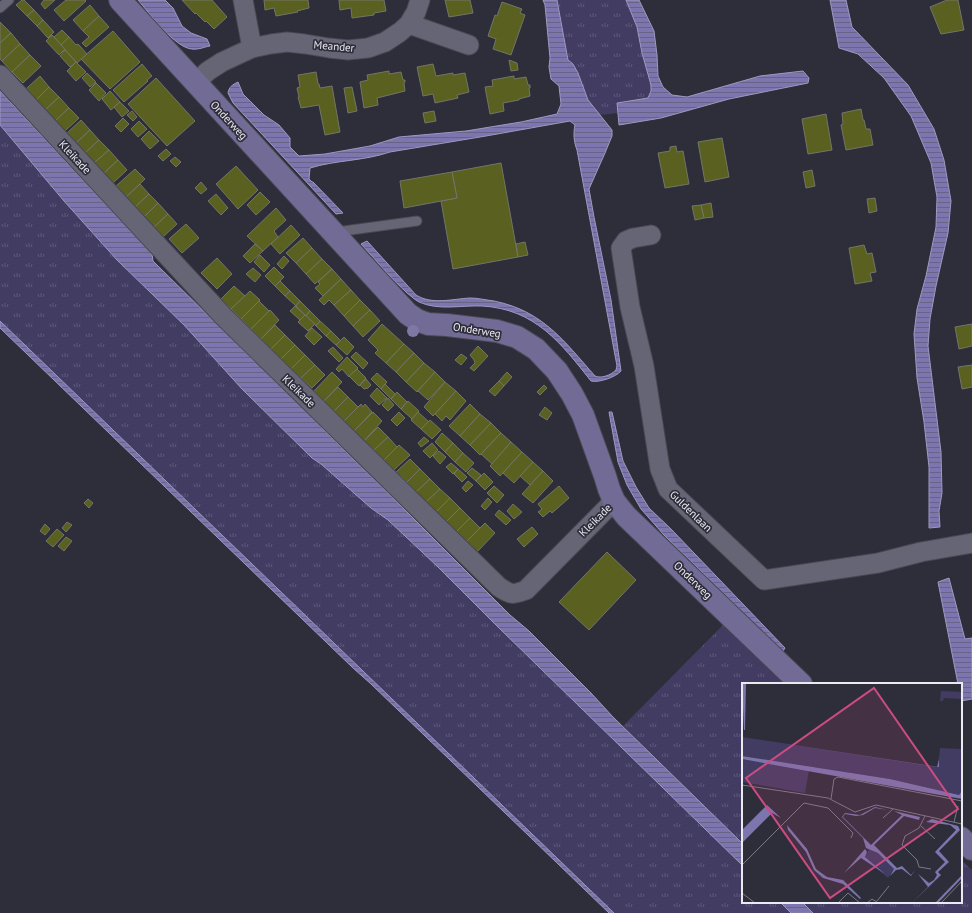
<svg xmlns="http://www.w3.org/2000/svg" width="972" height="913" viewBox="0 0 972 913" font-family="'PT Sans',sans-serif">
<defs>
<pattern id="grass-tufts" width="24" height="20" patternUnits="userSpaceOnUse"><rect width="24" height="20" fill="#423c63"/><path d="M3 7l-1-3M5 7V3M7 7l1-3M15 17l-1-3M17 17v-4M19 17l1-3" fill="none" stroke="#5d587a"/></pattern>
<pattern id="water-rules" width="6" height="5" patternUnits="userSpaceOnUse"><rect width="6" height="5" fill="#7d75ae"/><path d="M0 2.5h6" fill="none" stroke="#676286"/></pattern>
</defs>
<rect width="100%" height="100%" fill="#2e2d3a"/>
<g fill="url(#grass-tufts)">
<path d="M557 0H626L637 27 642 53 651 85V91L648 98 617 103 618 113 600 115C596 110 590 105 587 100 581 86 581 70 568 60Z"/>
<polygon points="0,125 64,201 117,260 184,325 242,389 312,458 321,464 371,508 388,520 438,567 497,626 743,866 743,902 780,902 791,913 614,913 0,321"/>
<polygon points="725,623 785,684 743,684 743,844 623,726"/>
<polygon points="961,860 972,870 972,913 813,913 802,902 961,902"/>
</g>
<g fill="url(#water-rules)" stroke="#9e98c3">
<path d="M138 0H165L173 8 182 26 191 33 207 39 210 46C204 47 198 50 192 49 175 48 149 13 138 0Z"/>
<path d="M543 0H557L568 60 573 64 578 73 588 100 612 130V136L605 153 589 189 594 217 611 300 621 371C616 377 599 383 591 381 561 343 535 309 482 306 461 305 439 311 419 302 415 300 411 296 407 293 390 278 376 260 361 244L367 241 416 295C432 305 452 299 470 298 478 298 486 300 494 301 543 311 564 341 595 376 601 379 611 375 616 370L617 366 577 150C574 142 573 134 575 125L570 121 486 136 390 152C364 161 336 160 310 168L309 179 312 182H313L343 213 336 214 233 103 228 93C229 87 232 85 238 82L243 94 264 115 279 125 290 138V147L299 156 325 154 370 146 399 137 466 131 521 122 557 114 561 104 559 86 551 79 549 67 550 58 545 5Z"/>
<polygon points="626,0 639,0 654,31 657,55 658,76 663,87 672,95 687,97 760,76 803,71 809,78 808,83 729,99 661,118 619,125 617,103 648,98 651,91 651,85 642,53 637,27"/>
<polygon points="830,0 846,0 852,27 908,85 934,129 944,160 951,201 948,233 936,286 930,319 928,346 941,452 942,493 939,511 940,527 929,528 929,467 924,422 917,378 914,334 917,309 926,276 936,227 937,197 931,163 911,116 884,78 858,54 839,48"/>
<polygon points="0,91 152,254 153,261 404,509 510,615 529,631 591,693 613,717 743,844 743,866 497,626 438,567 388,520 371,508 321,464 312,458 242,389 184,325 117,260 64,201 0,125"/>
<polygon points="0,321 614,913 609,913 371,684 353,668 0,328"/>
<polygon points="609,412 612,412 623,461 636,487 649,508 671,529 785,648 783,651 664,535 641,509 627,485 618,462"/>
<polygon points="949,578 965,639 972,638 972,699 961,701 961,684 958,684 938,582"/>
<polygon points="780,902 802,902 813,913 791,913"/>
</g>
<g fill="#5a6020" stroke="#737666">
<polygon points="22,0 24,0 34,10 27,16 16,5"/>
<polygon points="44,0 55,0 45,9 41,4"/>
<polygon points="66,0 85,0 86,1 64,21 54,10"/>
<polygon points="182,0 212,0 227,17 214,29 206,21 205,22 196,13 195,14"/>
<polygon points="264,0 308,0 309,8 297,11 298,12 276,16 274,8 265,10"/>
<polygon points="339,0 384,0 386,11 374,13 374,15 352,18 351,8 340,10"/>
<polygon points="445,0 470,0 473,13 449,17"/>
<polygon points="947,0 958,0 964,30 941,34 930,7"/>
<polygon points="502,2 522,9 520,13 525,15 511,55 493,49 496,39 488,36 495,15 497,16"/>
<polygon points="90,5 99,16 83,31 73,20"/>
<polygon points="34,10 43,20 37,26 27,16"/>
<polygon points="99,16 109,27 86,47 82,43 89,37 83,31"/>
<polygon points="43,20 54,32 48,38 37,26"/>
<polygon points="0,22 11,33 0,43"/>
<polygon points="62,30 69,37 61,45 54,37"/>
<polygon points="113,31 140,62 110,89 81,59"/>
<polygon points="11,33 20,44 2,61 0,59 0,43"/>
<polygon points="52,35 65,49 59,55 46,41"/>
<polygon points="69,37 76,45 78,44 87,54 77,63 61,45"/>
<polygon points="20,44 30,55 12,72 2,61"/>
<polygon points="65,50 76,62 70,67 60,56"/>
<polygon points="30,55 41,66 23,83 12,72"/>
<polygon points="509,60 517,63 518,70 511,71"/>
<polygon points="76,62 86,72 76,81 67,71"/>
<polygon points="142,64 152,76 147,80 148,81 124,102 113,90"/>
<polygon points="433,64 436,76 453,73 453,75 465,73 469,92 457,95 458,98 435,103 433,94 423,96 417,67"/>
<polygon points="389,71 389,74 401,72 403,80 405,80 405,82 404,83 405,91 377,98 378,105 364,108 360,82 368,80 367,75"/>
<polygon points="316,72 318,84 319,84 320,88 332,86 340,132 325,135 319,105 301,108 298,97 299,97 297,88 300,87 298,75"/>
<polygon points="87,73 96,82 90,87 82,78"/>
<polygon points="40,76 49,87 36,100 26,89"/>
<polygon points="514,76 514,79 526,77 528,85 530,85 530,88 529,88 530,96 519,99 519,100 503,103 504,111 490,114 485,87 493,86 492,80"/>
<polygon points="156,78 195,121 167,146 128,104"/>
<polygon points="96,83 106,93 99,101 89,90"/>
<polygon points="49,87 59,97 45,110 36,100"/>
<polygon points="352,87 357,111 348,113 344,88"/>
<polygon points="110,91 120,102 111,110 102,99"/>
<polygon points="59,97 69,108 55,121 45,110"/>
<polygon points="120,102 129,111 122,117 114,107"/>
<polygon points="69,108 79,118 65,131 55,121"/>
<polygon points="861,109 863,120 864,120 866,129 870,129 873,145 846,150 841,125 843,124 842,113"/>
<polygon points="132,111 137,117 133,121 127,115"/>
<polygon points="434,111 436,121 425,123 423,113"/>
<polygon points="826,114 832,150 808,154 802,119"/>
<polygon points="123,118 129,124 121,132 115,126"/>
<polygon points="81,120 90,130 76,143 67,133"/>
<polygon points="139,121 147,129 138,137 131,129"/>
<polygon points="90,130 99,140 85,153 76,143"/>
<polygon points="149,131 159,141 150,149 141,139"/>
<polygon points="722,138 729,177 705,182 698,142"/>
<polygon points="99,140 109,150 94,163 85,153"/>
<polygon points="676,146 677,152 683,151 689,184 665,188 658,153 670,151 670,147"/>
<polygon points="166,149 171,154 163,161 158,156"/>
<polygon points="109,150 118,160 104,173 94,163"/>
<polygon points="175,157 181,162 176,167 170,161"/>
<polygon points="118,160 127,170 113,183 104,173"/>
<polygon points="501,163 518,257 453,269 441,201 457,198 452,172"/>
<polygon points="236,166 258,190 238,209 216,184"/>
<polygon points="135,169 145,179 126,197 116,186"/>
<polygon points="812,170 815,186 806,188 803,172"/>
<polygon points="452,172 457,198 404,208 400,181"/>
<polygon points="201,182 207,189 201,194 195,188"/>
<polygon points="140,184 149,194 135,207 126,197"/>
<polygon points="260,192 270,202 256,215 247,205"/>
<polygon points="149,194 158,203 144,217 135,207"/>
<polygon points="216,194 228,208 221,215 208,201"/>
<polygon points="875,198 877,211 869,213 867,199"/>
<polygon points="158,203 168,214 154,227 144,217"/>
<polygon points="711,203 713,217 704,218 701,205"/>
<polygon points="701,205 704,218 695,220 692,206"/>
<polygon points="276,208 286,220 274,231 278,237 263,251 247,236"/>
<polygon points="168,214 177,224 163,237 154,227"/>
<polygon points="186,224 199,238 182,253 169,239"/>
<polygon points="291,225 300,235 280,254 271,244"/>
<polygon points="303,238 312,248 296,263 286,253"/>
<polygon points="525,242 528,255 518,257 516,244"/>
<polygon points="255,244 263,251 250,263 243,256"/>
<polygon points="864,245 867,254 872,253 876,272 870,273 872,281 855,284 849,248"/>
<polygon points="312,248 322,259 306,274 296,263"/>
<polygon points="260,255 270,265 264,272 254,262"/>
<polygon points="284,256 289,261 282,269 277,264"/>
<polygon points="217,258 232,274 217,289 201,273"/>
<polygon points="322,259 332,269 315,284 306,274"/>
<polygon points="274,267 284,277 275,286 265,276"/>
<polygon points="253,268 261,275 255,282 246,274"/>
<polygon points="332,269 341,279 323,296 315,288 320,284 318,282"/>
<polygon points="341,279 351,290 334,305 329,300 324,305 319,300"/>
<polygon points="280,281 290,291 285,296 275,286"/>
<polygon points="234,286 245,296 231,309 221,299"/>
<polygon points="351,290 360,300 344,316 334,305"/>
<polygon points="250,291 260,300 241,319 231,309"/>
<polygon points="290,291 300,301 296,306 285,296"/>
<polygon points="360,300 370,310 353,326 344,316"/>
<polygon points="259,301 269,311 270,310 251,329 241,319"/>
<polygon points="300,301 310,311 306,316 296,306"/>
<polygon points="295,306 305,315 300,320 290,311"/>
<polygon points="270,310 279,320 261,339 251,329"/>
<polygon points="370,310 380,321 363,337 353,326"/>
<polygon points="310,311 320,321 316,326 306,316"/>
<polygon points="305,315 315,324 308,331 298,322"/>
<polygon points="320,321 331,331 326,336 316,326"/>
<polygon points="382,324 404,344 386,363 375,353 378,350 368,340"/>
<polygon points="972,324 972,346 959,349 955,327"/>
<polygon points="275,325 285,335 271,349 261,339"/>
<polygon points="312,328 322,337 314,345 305,336"/>
<polygon points="331,331 341,341 336,345 326,336"/>
<polygon points="285,335 295,345 281,359 271,349"/>
<polygon points="344,337 354,347 347,355 336,345"/>
<polygon points="404,344 414,353 396,372 386,363"/>
<polygon points="295,345 305,355 291,369 281,359"/>
<polygon points="478,346 488,356 474,371 470,368 475,363 474,360 470,355"/>
<polygon points="333,347 343,358 339,362 328,351"/>
<polygon points="356,352 368,363 363,369 351,357"/>
<polygon points="414,353 424,363 406,382 396,372"/>
<polygon points="461,354 467,358 461,365 455,360"/>
<polygon points="305,355 315,365 301,378 291,369"/>
<polygon points="347,357 358,368 349,377 342,369 339,372 336,369"/>
<polygon points="424,363 435,372 417,392 406,382"/>
<polygon points="315,365 325,375 312,388 301,378"/>
<polygon points="972,365 972,387 962,389 958,367"/>
<polygon points="357,369 366,378 359,386 349,376"/>
<polygon points="332,372 342,382 324,401 314,391"/>
<polygon points="435,372 445,382 428,400 418,391"/>
<polygon points="507,372 512,377 504,386 499,381"/>
<polygon points="377,373 387,382 381,389 371,379"/>
<polygon points="366,379 371,385 368,388 364,389 360,385"/>
<polygon points="499,381 504,386 495,396 489,391"/>
<polygon points="445,382 456,391 433,416 424,407"/>
<polygon points="385,384 395,394 391,399 381,389"/>
<polygon points="544,385 547,388 540,395 537,392"/>
<polygon points="338,387 348,397 334,411 324,401"/>
<polygon points="377,388 387,398 379,405 370,396"/>
<polygon points="456,391 466,401 450,420 446,416 442,421 435,414"/>
<polygon points="397,392 407,402 401,409 391,399"/>
<polygon points="348,397 358,407 344,421 334,411"/>
<polygon points="388,398 394,405 388,411 382,405"/>
<polygon points="408,401 419,411 412,419 401,409"/>
<polygon points="361,404 363,407 365,404 372,412 354,431 344,421"/>
<polygon points="470,404 480,414 460,436 449,426"/>
<polygon points="545,407 552,413 547,420 539,415"/>
<polygon points="373,412 382,421 364,441 354,431"/>
<polygon points="399,412 405,418 397,426 391,420"/>
<polygon points="418,412 429,422 421,429 411,420"/>
<polygon points="480,414 491,423 470,445 460,436"/>
<polygon points="430,420 441,430 432,439 421,429"/>
<polygon points="491,423 501,433 480,455 470,445"/>
<polygon points="378,427 388,437 374,450 364,441"/>
<polygon points="442,433 453,443 445,452 435,442"/>
<polygon points="501,433 511,442 492,464 481,454"/>
<polygon points="388,437 397,447 384,460 374,450"/>
<polygon points="424,437 429,441 421,447 418,443"/>
<polygon points="511,442 522,452 500,476 490,466"/>
<polygon points="432,443 438,450 430,458 423,451"/>
<polygon points="453,443 463,453 455,462 445,452"/>
<polygon points="399,445 410,455 394,470 384,460"/>
<polygon points="439,451 446,457 440,464 433,456"/>
<polygon points="522,452 533,462 514,483 503,473"/>
<polygon points="463,453 474,463 466,472 455,462"/>
<polygon points="410,459 420,469 407,482 396,472"/>
<polygon points="533,462 543,471 530,485 520,476"/>
<polygon points="451,463 458,469 453,474 446,467"/>
<polygon points="472,468 481,475 476,481 467,473"/>
<polygon points="420,469 430,479 416,492 407,482"/>
<polygon points="458,469 467,477 462,482 454,474"/>
<polygon points="543,471 553,481 533,503 522,494"/>
<polygon points="484,473 493,482 485,490 476,481"/>
<polygon points="430,479 440,489 426,502 416,492"/>
<polygon points="468,481 473,485 466,492 462,488"/>
<polygon points="494,486 504,495 497,503 487,493"/>
<polygon points="559,486 569,498 552,513 550,511 543,517 538,512 542,509 538,504"/>
<polygon points="440,489 450,498 436,512 426,502"/>
<polygon points="450,498 460,508 446,522 436,512"/>
<polygon points="488,498 492,502 485,510 481,506"/>
<polygon points="88,499 93,503 89,508 84,503"/>
<polygon points="513,504 522,512 514,519 507,511"/>
<polygon points="460,508 470,518 456,532 446,522"/>
<polygon points="499,510 511,520 506,525 495,515"/>
<polygon points="470,518 480,528 466,542 456,532"/>
<polygon points="67,522 72,525 66,532 62,528"/>
<polygon points="485,523 495,533 477,552 466,542"/>
<polygon points="45,524 50,529 45,535 40,531"/>
<polygon points="532,527 538,534 524,547 517,539"/>
<polygon points="57,529 64,535 53,547 46,541"/>
<polygon points="66,537 72,541 64,551 58,546"/>
<polygon points="607,552 636,580 589,630 559,602"/>
</g>
<g fill="none" stroke-linecap="round" stroke-linejoin="round">
<g stroke="#494853" stroke-width="11">
<g id="lane">
<polyline points="0,8 9,0"/>
<polyline points="336,232 417,221"/>
</g>
</g>
<g stroke="#494853" stroke-width="21">
<g id="street">
<polyline points="243,0 252,48"/>
<polyline points="409,24 469,45"/>
<path d="M0 75 223 316 499 587C511 595 513 595 526 590L614 501"/>
<polyline points="195,83 208,71 222,62 252,48 271,44 287,42 305,44 329,48 348,50 368,48 385,42 400,32 409,24 416,12 420,0"/>
<polyline points="651,235 633,238 626,241 621,248 630,307 644,366 660,469 668,489 764,580 878,563 921,552 972,543"/>
</g>
</g>
<g stroke="#494853" stroke-width="24">
<g id="secondary">
<polyline points="120,0 408,314 417,320 428,324 447,325 497,331 517,337 536,349 557,371 572,394 583,415 605,476 609,489 614,501 626,516 801,684"/>
<polyline points="961,838 972,849"/>
</g>
</g>
<use href="#lane" stroke="#666575" stroke-width="9"/>
<use href="#street" stroke="#666575" stroke-width="19"/>
<use href="#secondary" stroke="#716b95" stroke-width="22"/>
</g>
<circle fill="#7e79a4" cx="413" cy="331" r="6"/>
<g text-anchor="middle" stroke-width="3.5" stroke-linejoin="round" paint-order="stroke">
<g font-size="11" fill="#ebeaf3" stroke="#2e2d3a">
<text transform="translate(334 46) rotate(5)" y="4">Meander</text>
<text transform="translate(229 120) rotate(47)" y="4">Onderweg</text>
<text transform="translate(75 157) rotate(47)" y="4">Kleikade</text>
<text transform="translate(477 330) rotate(9)" y="4">Onderweg</text>
<text transform="translate(299 391) rotate(44)" y="4">Kleikade</text>
<text transform="translate(691 511) rotate(44)" y="4">Guldenlaan</text>
<text transform="translate(595 520) rotate(-45)" y="4">Kleikade</text>
<text transform="translate(693 580) rotate(44)" y="4">Onderweg</text>
</g>
</g>
<g transform="translate(742 683)">
<rect width="220" height="220" fill="#2e2d3a"/>
<path d="M199 8 220 9V26L219 16 202 15 201 18H198ZM0 54 203 85 196 84 198 65 220 66V108L217 112 148 96 0 73ZM0 76 67 87 63 110 0 99ZM127 166 136 170 152 186 146 195 123 175Z" fill="#423c63"/>
<path d="M0 0H4L3 47H2ZM6 55 195 84 197 76V84L210 86ZM0 73 148 96 217 112 220 108V116L0 76ZM25 122 39 135 30 130 0 160V147ZM133 124 146 127 133 125 121 132 114 133 103 131 101 134 129 162 160 132 152 128 178 134 177 137 162 133 132 162 155 185 160 183 169 192 173 187 169 193 160 186 154 187 148 193 152 186 136 170 124 165 121 155 100 134 103 130 118 132ZM190 136 216 143 218 147 197 168 207 179 196 189 199 192 170 220 186 204 176 191 187 200 192 197 195 192 193 189 203 179 193 169 214 147 208 142 184 139ZM45 142 65 166 74 186 85 194 101 197 119 215 118 216 101 201 81 195 72 187 64 169 46 147ZM123 166 125 169 123 174 143 191 119 175 102 190ZM220 192V195L196 220H193Z" fill="#7d75ae"/>
<path fill="none" stroke="#7a7984" stroke-width="1" d="M0 102 86 115 113 129 134 122 220 141M89 116 92 96 96 94 220 118M183 133 177 145 163 153 160 162 175 177 177 184 189 186M141 135 151 126M212 139 216 123M179 143 193 156M0 182 62 120 86 125 111 150 109 155M0 210 13 220M135 218 147 203M96 220 106 210 118 220M125 220 130 216 135 219M199 220 220 198"/>
<path fill="#cc4c81" fill-opacity="0.15" stroke="#cc4c81" stroke-width="2" d="M132 5 216 126 88 215 4 95Z"/>
<rect width="220" height="220" fill="none" stroke="#ebeaf3" stroke-width="2"/>
</g>
</svg>
